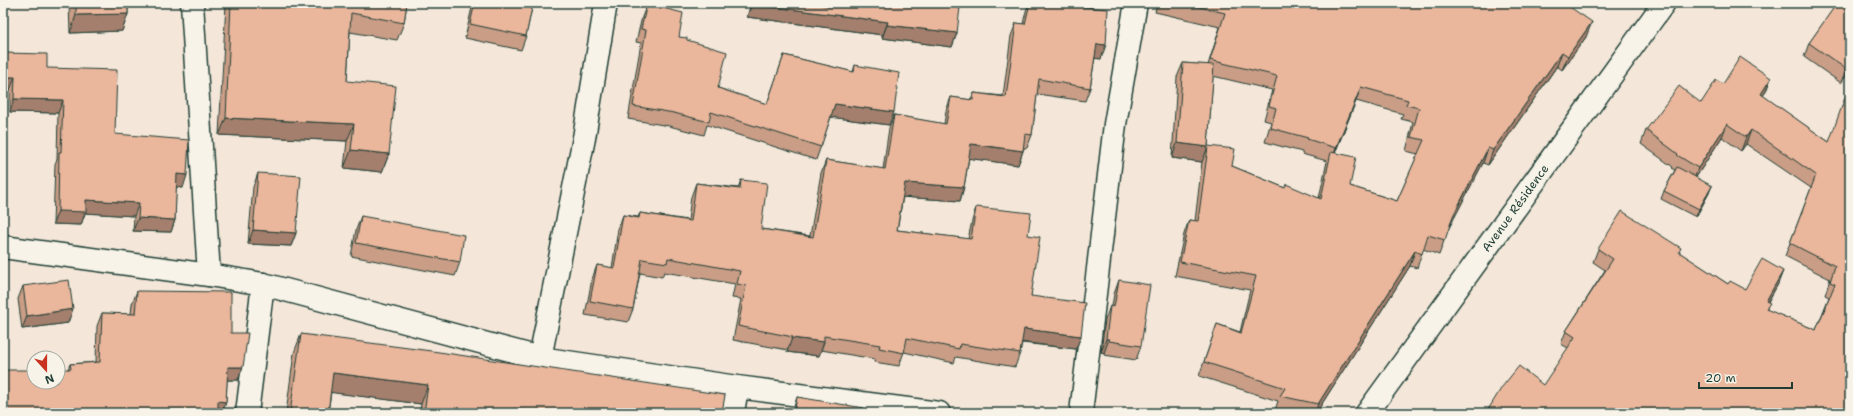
<svg xmlns="http://www.w3.org/2000/svg" width="1853" height="416" viewBox="0 0 1853 416" font-family="'Shantell Sans',sans-serif">
<rect width="100%" height="100%" fill="#f4e7d9"/>
<filter id="ink" filterUnits="userSpaceOnUse"><feTurbulence type="fractalNoise" baseFrequency=".025" numOctaves="2"/><feDisplacementMap in="SourceGraphic" scale="8" xChannelSelector="R" yChannelSelector="G"/><feConvolveMatrix kernelMatrix="1 2 1 2 8 2 1 2 1" color-interpolation-filters="sRGB"/></filter>
<g filter="url(#ink)">
<g fill="none" stroke-linecap="round" stroke-linejoin="round">
<g stroke="#1f3d34" stroke-width="25">
<g id="minor">
<polyline points="192,3 209,275"/>
<polyline points="3,247 209,275 263,284 540,358 737,387 939,413"/>
<polyline points="540,358 584,138 606,3"/>
<polyline points="247,413 263,284"/>
<polyline points="733,413 737,387"/>
<polyline points="1081,413 1115,124 1136,3"/>
</g>
</g>
<g stroke="#1f3d34" stroke-width="25">
<g id="major">
<path id="s1" d="M1367 413 1664 3"/>
</g>
</g>
<use href="#minor" stroke="#f7f3e8" stroke-width="22"/>
<use href="#major" stroke="#f7f3e8" stroke-width="22"/>
</g>
<g fill="#c99d86" stroke="#1f3d34" fill-rule="evenodd">
<polygon points="69,3 128,3 128,14 122,31 70,33"/>
<polygon points="226,3 407,3 404,23 397,40 350,32 347,81 389,154 382,172 344,168 347,141 219,135"/>
<polygon points="473,3 533,3 526,36 521,50 465,38"/>
<polygon points="751,3 813,3 827,6 833,6 836,3 951,3 950,6 957,33 952,47 882,38 883,35 747,17"/>
<polygon points="1029,3 1059,3 1058,5 1101,59 1095,58 1090,88 1085,101 1037,94 1032,135 1027,148 1024,148 1018,165 969,158 964,187 960,201 903,197 897,230 968,239 972,221 976,207 1028,235 1031,296 1081,336 1076,349 1022,343 1020,353 1015,367 956,357 954,363 904,352 899,366 874,362 875,359 821,350 819,356 787,352 788,350 733,340 741,299 732,298 735,284 664,272 662,277 640,273 633,309 628,322 585,315 592,279 597,265 612,268 618,229 623,215 638,217 640,213 688,220 691,197 696,183 738,188 741,180 761,229 810,236 821,173 826,160 883,169 889,128 894,115 944,124 946,111 951,97 971,100 974,93 1003,96 1011,36 1016,23 1023,24 1026,11"/>
<path d="M1157 3H1564L1586 37 1562 70 1557 66 1488 165 1483 163 1449 227 1439 255 1423 249 1417 268 1410 266 1316 413H1287L1275 410 1278 401 1199 376 1217 324 1240 332 1250 290 1175 276 1184 234 1189 220 1195 221 1202 162 1172 158 1177 77 1183 63 1208 65 1220 27 1155 12ZM1213 76 1272 90 1264 120 1271 122 1265 142 1302 152V154L1327 161 1326 166 1319 198 1285 188 1232 166 1208 146ZM1356 101 1403 114 1401 119 1413 122 1406 151 1418 154 1397 201 1350 186 1335 153Z"/>
<polygon points="1824,3 1850,3 1850,70 1841,83 1804,57 1809,43 1834,8"/>
<polygon points="647,4 679,37 687,40 718,88 767,104 784,55 853,72 855,65 889,125 831,117 816,160 707,125 704,135 669,126 628,119 641,43 636,42 642,17"/>
<polygon points="3,53 47,68 115,134 183,188 176,187 175,220 171,232 133,231 134,216 85,213 81,225 53,224 55,164 57,159 58,113 10,112 10,90 3,90"/>
<polygon points="1771,78 1766,91 1763,96 1829,142 1850,413 1568,348 1561,344 1566,331 1605,270 1593,262 1598,249 1680,253 1728,284 1745,289 1778,284 1768,302 1767,310 1816,330 1829,297 1825,295 1830,279 1785,256 1811,188 1746,144 1741,151 1722,137 1696,177 1709,193 1696,217 1661,199 1664,191 1675,170 1672,168 1673,167 1641,144 1646,130 1701,103 1723,84"/>
<polygon points="258,173 296,233 291,246 248,244 253,187"/>
<polygon points="361,216 460,262 455,276 351,256 356,230"/>
<polygon points="1119,280 1141,346 1136,360 1104,355 1104,353 1101,352 1105,320 1110,306 1112,306 1114,294"/>
<polygon points="23,286 68,323 22,329 18,299"/>
<polygon points="137,291 231,333 238,380 227,380 226,402 222,413 3,413 68,369 70,364 96,362 97,326 102,313 131,314 132,304"/>
<polygon points="301,334 722,413 420,413 421,404 331,392 328,413 286,413 294,353"/>
<polygon points="797,397 863,413 792,413"/>
</g>
<g fill="#a47f6d" stroke="#1f3d34">
<polygon points="752,4 888,22 883,35 747,17"/>
<polygon points="128,14 122,31 70,33 76,15"/>
<polygon points="1592,22 1586,37 1562,70 1568,56"/>
<polygon points="887,25 957,33 952,47 882,38"/>
<polygon points="1097,44 1106,45 1101,59 1092,58"/>
<polygon points="1562,52 1557,66 1488,165 1493,150"/>
<polygon points="1850,63 1850,70 1841,83 1846,69"/>
<polygon points="3,77 15,77 10,90 3,90"/>
<polygon points="1771,78 1766,91 1756,107 1761,94"/>
<polygon points="1361,87 1356,101 1331,163 1336,148"/>
<polygon points="14,99 63,100 58,113 10,112"/>
<polygon points="835,104 894,112 889,125 830,117"/>
<polygon points="226,118 354,124 347,141 219,135"/>
<polygon points="1727,124 1722,137 1693,182 1698,168"/>
<polygon points="1751,130 1746,144 1741,151 1746,137"/>
<polygon points="1177,143 1208,147 1202,162 1172,158"/>
<polygon points="971,144 1023,151 1018,165 966,158"/>
<polygon points="1488,148 1483,163 1448,230 1453,216"/>
<polygon points="351,150 389,154 382,172 344,168"/>
<polygon points="177,174 187,175 183,188 172,187"/>
<polygon points="905,183 964,187 960,201 900,197"/>
<polygon points="1712,186 1709,193 1696,217 1699,209"/>
<polygon points="86,200 139,203 134,216 85,213 81,225 53,224 58,211"/>
<polygon points="138,218 175,220 171,232 133,231"/>
<polygon points="253,230 296,233 291,246 248,244"/>
<polygon points="1415,251 1410,266 1316,413 1315,413 1318,404"/>
<polygon points="1783,271 1778,284 1761,314 1766,301"/>
<polygon points="73,309 68,323 22,329 27,316"/>
<polygon points="1024,329 1081,336 1076,349 1019,342"/>
<polygon points="792,338 824,342 819,356 787,352"/>
<polygon points="1106,339 1109,339 1104,353 1101,352"/>
<polygon points="228,367 243,367 238,380 223,380"/>
<polygon points="333,373 428,385 421,404 327,392"/>
<polygon points="218,401 226,402 222,413 214,413"/>
<polygon points="514,409 542,413 512,413"/>
</g>
<g fill="#eab69c" stroke="#1f3d34">
<polygon points="76,3 128,3 128,14 76,15"/>
<polygon points="231,3 407,3 404,23 351,13 347,81 396,86 389,154 351,150 354,124 226,118"/>
<polygon points="475,3 533,3 526,36 470,24"/>
<polygon points="752,3 813,3 827,6 833,6 837,3 951,3 950,6 960,7 957,33 887,25 888,22 752,4"/>
<polygon points="1030,3 1059,3 1058,5 1108,9 1106,45 1097,44 1090,88 1039,79 1032,135 1025,134 1023,151 971,144 964,187 905,183 897,230 971,239 976,207 1031,213 1028,235 1040,237 1031,296 1085,303 1081,336 1024,329 1020,353 960,344 959,349 907,338 904,353 879,348 880,345 824,336 824,342 792,338 793,337 738,326 746,286 737,284 740,271 668,258 667,263 642,259 633,309 590,301 597,265 614,268 623,215 639,218 640,213 691,221 696,183 740,189 741,180 767,183 761,229 813,237 826,160 885,169 894,115 946,124 951,97 973,100 974,93 1006,97 1016,23 1025,24"/>
<polygon points="1182,3 1564,3 1592,22 1568,56 1562,52 1493,150 1488,148 1453,216 1445,240 1428,235 1422,254 1415,251 1318,404 1280,396 1285,388 1204,362 1217,324 1241,333 1256,276 1180,262 1189,220 1198,221 1208,147 1177,143 1183,63 1214,65 1208,146 1235,149 1232,166 1285,188 1286,184 1321,199 1331,152 1356,157 1350,186 1397,201 1424,140 1411,137 1419,108 1406,105 1408,100 1361,87 1336,148 1307,139 1308,138 1271,128 1276,108 1269,106 1277,76 1210,60 1225,13"/>
<polygon points="1837,3 1850,3 1850,63 1846,69 1809,43"/>
<polygon points="647,4 683,13 679,37 687,38 687,40 727,52 718,88 767,104 784,55 854,72 855,65 899,73 894,112 835,104 821,147 711,112 709,122 674,113 633,106 646,30 641,29"/>
<polygon points="3,53 47,54 47,68 117,70 115,134 189,140 187,175 177,174 175,220 138,218 139,203 86,200 86,212 58,211 59,152 61,152 63,100 14,99 15,77 3,77"/>
<polygon points="1740,57 1771,78 1761,94 1829,142 1850,84 1850,413 1486,413 1502,387 1519,366 1543,385 1575,337 1566,331 1613,259 1598,249 1622,211 1681,248 1679,252 1728,284 1730,281 1745,289 1762,259 1783,271 1766,301 1770,303 1766,309 1816,330 1835,284 1830,282 1835,266 1790,243 1816,175 1751,130 1746,137 1727,124 1698,168 1677,155 1678,154 1646,130 1679,86 1701,103 1716,80 1723,84"/>
<polygon points="1677,167 1712,186 1699,209 1664,191"/>
<polygon points="258,173 301,176 296,233 253,230"/>
<polygon points="361,216 464,235 460,262 356,243"/>
<polygon points="69,280 73,309 27,316 23,286"/>
<polygon points="1119,280 1150,285 1141,346 1109,341 1109,339 1106,339 1110,306 1114,307"/>
<polygon points="137,291 231,292 231,333 248,333 243,367 228,367 226,402 218,401 218,413 3,413 3,370 34,370 34,382 58,382 58,369 71,369 70,364 100,362 102,313 135,314"/>
<polygon points="301,334 439,352 725,395 722,413 542,413 514,409 513,413 424,413 428,385 333,373 328,413 290,413"/>
<polygon points="797,397 864,408 863,413 794,413"/>
</g>
</g>
<g text-anchor="middle" stroke-width="3.5" stroke-linejoin="round" paint-order="stroke">
<g font-size="12" fill="#1f3d34" stroke="#f7f3e8">
<text dy="4" stroke="none"><textPath href="#s1" startOffset="253">Avenue Résidence</textPath></text>
</g>
</g>
<rect width="1853" height="416" fill="none" stroke="#f7f3e8" stroke-width="16"/>
<rect x="8" y="8" width="1837" height="400" fill="none" stroke="#1f3d34" stroke-width="1.5" filter="url(#ink)"/>
<g transform="translate(46 370) rotate(159)"><circle r="19" fill="#f7f3e8" stroke="#a1aaa0"/>
<path d="M0-3L7 15L0 10L-7 15Z" fill="#c8321e"/>
<text y="-6" font-size="11" font-weight="bold" text-anchor="middle" fill="#1f3d34">N</text>
</g>
<path d="M1699 382v6h93v-6" fill="none" stroke="#1f3d34" stroke-width="2"/>
<text x="1705" y="382" font-size="12" fill="#1f3d34" stroke="#f7f3e8" stroke-width="3" paint-order="stroke">20 m</text>
</svg>
